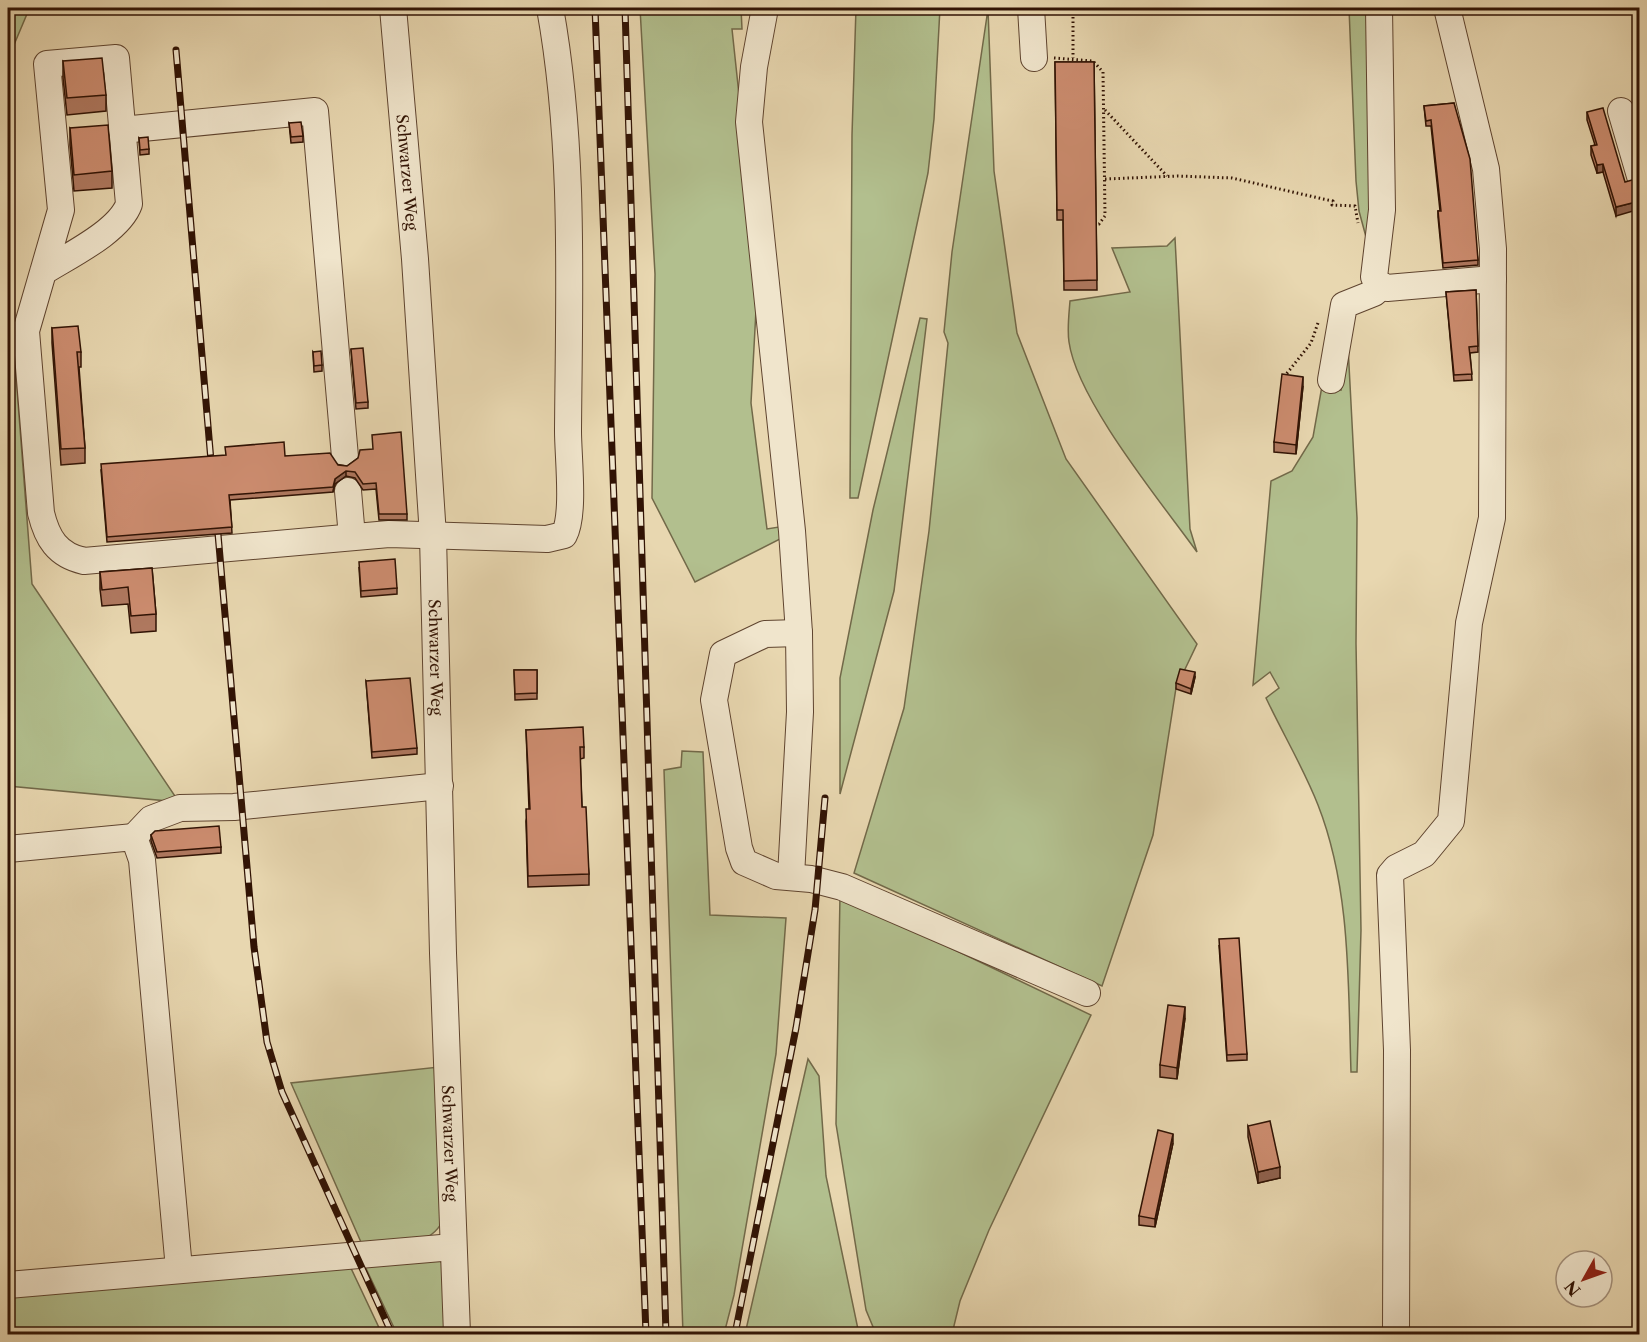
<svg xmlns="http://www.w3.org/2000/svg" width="1647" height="1342" viewBox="0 0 1647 1342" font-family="'Libre Caslon Text',serif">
<rect width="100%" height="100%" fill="#e8d7b0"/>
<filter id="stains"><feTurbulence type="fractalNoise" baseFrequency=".00333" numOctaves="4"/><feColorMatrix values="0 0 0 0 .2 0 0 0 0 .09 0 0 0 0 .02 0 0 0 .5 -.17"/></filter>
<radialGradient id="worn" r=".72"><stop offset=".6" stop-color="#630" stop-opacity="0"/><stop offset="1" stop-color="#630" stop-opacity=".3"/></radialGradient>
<g fill="#b2bf8e" stroke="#726949" stroke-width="1.5">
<polygon points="8,8 379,8 387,13 27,14 8,59"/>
<polygon points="640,8 741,8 742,29 732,29 758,273 751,403 767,529 779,527 784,537 695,582 652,498 655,274"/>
<polygon points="856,8 940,8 934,119 928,173 858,498 850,498 852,135"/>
<polygon points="1349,8 1371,8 1369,248 1359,211 1356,181"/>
<polygon points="988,9 994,171 1017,333 1066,459 1197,644 1176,688 1153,835 1102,986 854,873 904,708 929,531 948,343 944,332 952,252"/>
<path d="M1175 238 1190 529 1197 552C1161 502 1077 400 1069 342 1067 329 1069 314 1070 301L1130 292 1112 248 1167 246Z"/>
<polygon points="8,272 32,584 179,802 8,786"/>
<polygon points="920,318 927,319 894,591 840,794 840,678 873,510"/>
<path d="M1348 346 1357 518 1356 643 1361 930 1357 1072H1351C1348 984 1351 889 1318 805 1304 769 1283 734 1266 698L1279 688 1270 672 1253 685 1271 481 1292 471 1313 437 1322 386 1341 390 1345 347Z"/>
<polygon points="682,751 703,752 710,915 786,918 776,1054 734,1295 724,1334 683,1334 664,770 681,767"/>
<polygon points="840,895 1091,1015 989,1230 960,1301 952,1334 876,1334 866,1310 836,1124"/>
<polygon points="808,1059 819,1076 826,1176 859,1334 745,1334"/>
<path d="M439 1067 442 1222C429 1248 390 1246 364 1249L291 1083Z"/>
<polygon points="362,1260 439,1260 443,1264 448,1334 397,1334"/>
<polygon points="349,1264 382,1334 8,1334 8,1288"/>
</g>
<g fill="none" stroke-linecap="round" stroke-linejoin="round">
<g stroke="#5f442f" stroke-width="28">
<g id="minor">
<path id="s1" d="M393 8 415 259 433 536 443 953 457 1334"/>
<polyline points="765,8 754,67 749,122 792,531 799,633 800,712 791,876"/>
<polyline points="1031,8 1034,58"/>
<polyline points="1379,8 1382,210 1374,277 1377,283 1387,288 1493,279"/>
<polyline points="1621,111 1640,176"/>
<polyline points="122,130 315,111 345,457"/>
<path d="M43 272C68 256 119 232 129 204L116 58 47 64 61 210 26 331 41 513C47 538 57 555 84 561L389 534 547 539 564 535C575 515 568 457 568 431 569 289 575 147 550 8"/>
<polyline points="1331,380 1344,305 1374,293 1382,286"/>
<polyline points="348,491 352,537"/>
<polyline points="799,633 765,634 723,654 714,700 739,848 744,862 776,876 811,879 842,887 1087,993"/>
<polyline points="134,837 151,819 180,808 234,807 440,786"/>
<polyline points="8,849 134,837 142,860 179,1269"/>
<polyline points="8,1285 453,1247"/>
<polyline points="1396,1334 1397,1050 1390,875 1396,868 1424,854 1451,821 1469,623 1492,518 1493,249 1486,169 1447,8"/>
</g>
</g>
<g stroke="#311304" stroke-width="3" stroke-dasharray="1.5 3" stroke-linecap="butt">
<polyline points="1073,8 1073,58"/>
<polyline points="1054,58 1093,61 1103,72 1105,216 1099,224 1093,225"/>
<polyline points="1105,110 1167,176"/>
<polyline points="1105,179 1178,176 1232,178 1323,199 1333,201 1332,205 1355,206 1358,223"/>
<polyline points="1284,377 1311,343 1318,323"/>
</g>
<use href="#minor" stroke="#f0e5cc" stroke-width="26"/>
<g stroke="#311304" stroke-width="7">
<g id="rail">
<polyline points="595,8 646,1334"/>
<polyline points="625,8 666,1334"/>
<polyline points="176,50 211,461"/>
<polyline points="218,534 254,947 267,1042 282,1092 392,1334"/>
<polyline points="735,1334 796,1028 815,910 825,798"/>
</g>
</g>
<use href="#rail" stroke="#f0e5cc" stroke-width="4.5" stroke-dasharray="14" stroke-linecap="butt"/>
</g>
<g fill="#af785f" stroke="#311304" stroke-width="1.5">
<polygon points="63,61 106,95 106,111 67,115 63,78"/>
<polygon points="1055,62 1094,62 1097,290 1064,290 1063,220 1057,220"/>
<polygon points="1454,103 1478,260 1478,265 1443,268 1438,217 1438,211 1440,211 1431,126 1426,126 1424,106"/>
<polygon points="1587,112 1625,182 1616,216 1603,172 1597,173 1591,155 1591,146 1595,145 1587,120"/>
<polygon points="289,123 303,136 303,142 291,143"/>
<polygon points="70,128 112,171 112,188 74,191 70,145"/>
<polygon points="139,138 149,149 149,154 140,155"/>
<polygon points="1476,290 1478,352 1470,353 1472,380 1454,381 1446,292"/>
<polygon points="52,328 81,352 81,367 79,367 85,448 85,463 61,465 52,343"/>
<polygon points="351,349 368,402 368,408 356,409"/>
<polygon points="313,352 322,365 322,371 314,372"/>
<polygon points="1303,386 1296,454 1274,452 1274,442"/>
<polygon points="285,456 347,466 358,458 407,514 407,520 379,520 376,489 363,490 355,478 346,476 335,484 333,492 230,500 232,533 107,542 101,470"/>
<polygon points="152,568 156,614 156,631 131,633 128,604 102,606 100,589 100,572"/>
<polygon points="359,568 397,588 397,594 361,597"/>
<polygon points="514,670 537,670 537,699 515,700"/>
<polygon points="1195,677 1191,694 1176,689 1176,683"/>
<polygon points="366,681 417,748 417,754 372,758"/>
<polygon points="526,730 584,747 584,758 580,759 582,807 589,874 589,885 528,887 526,821 529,809"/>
<polygon points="151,835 221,847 221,853 157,858 151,841"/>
<polygon points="1219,945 1247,1054 1247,1060 1227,1061"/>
<polygon points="1185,1018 1177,1079 1160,1077 1160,1065"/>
<polygon points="1248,1126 1280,1178 1258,1183 1248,1137"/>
<polygon points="1173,1143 1155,1227 1139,1225 1139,1216"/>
</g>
<g fill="#8f624e" stroke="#311304" stroke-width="1.5">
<polygon points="1603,164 1603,172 1597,173 1597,165"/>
<polygon points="1640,201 1640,209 1616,216 1616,207"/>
<polygon points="1303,377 1303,386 1296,454 1296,445"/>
<polygon points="346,471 346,476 335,484 333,492 335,479"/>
<polygon points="1195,672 1195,677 1191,694 1191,689"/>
<polygon points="1185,1007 1185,1018 1177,1079 1177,1068"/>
<polygon points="1173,1134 1173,1143 1155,1227 1155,1219"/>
<polygon points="1280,1167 1280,1178 1258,1183 1258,1172"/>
</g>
<g fill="#cc8c6f" stroke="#311304" stroke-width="1.5">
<polygon points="102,58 106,95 67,98 63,61"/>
<polygon points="1055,62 1094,62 1097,280 1064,281 1063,210 1057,210"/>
<polygon points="1454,103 1470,159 1478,260 1443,263 1438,211 1441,211 1431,120 1426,121 1424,106"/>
<polygon points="1603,108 1625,182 1632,180 1636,182 1640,193 1640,201 1616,207 1603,164 1597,165 1591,146 1597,145 1587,112"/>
<polygon points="301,122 303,136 291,137 289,123"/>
<polygon points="108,125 112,171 74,175 70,128"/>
<polygon points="148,137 149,149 140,150 139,138"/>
<polygon points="1476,290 1478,346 1469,347 1472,374 1454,375 1446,292"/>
<polygon points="78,326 81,352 77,352 85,448 61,449 52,328"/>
<polygon points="363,348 368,402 356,403 351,349"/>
<polygon points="321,351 322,365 314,366 313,352"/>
<polygon points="1282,374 1303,377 1296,445 1274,442"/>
<polygon points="401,432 407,514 379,514 376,483 363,484 355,472 346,471 335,479 333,487 229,495 232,527 107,537 101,464 226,455 225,447 284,442 285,456 330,453 338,465 347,466 358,458 360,450 373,449 372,435"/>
<polygon points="395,559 397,588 361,591 359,562"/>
<polygon points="152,568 156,614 131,616 128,587 102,590 100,572"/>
<polygon points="1180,669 1195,672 1191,689 1176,683"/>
<polygon points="514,670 537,670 537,693 515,694"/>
<polygon points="410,678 417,748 372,752 366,681"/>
<polygon points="583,727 584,747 580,747 582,807 586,807 589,874 528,876 526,809 530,809 526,730"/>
<polygon points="219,826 221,847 157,852 151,835 155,831"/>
<polygon points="1239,938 1247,1054 1227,1055 1219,939"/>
<polygon points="1168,1005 1185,1007 1177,1068 1160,1065"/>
<polygon points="1270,1121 1280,1167 1258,1172 1248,1126"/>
<polygon points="1158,1130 1173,1134 1155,1219 1139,1216"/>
</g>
<g text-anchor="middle" stroke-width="4.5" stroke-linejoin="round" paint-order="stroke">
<g font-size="16" fill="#311304" stroke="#f0e5cc">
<text dy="6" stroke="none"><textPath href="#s1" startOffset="165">Schwarzer Weg</textPath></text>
<text dy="6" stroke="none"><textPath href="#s1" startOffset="651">Schwarzer Weg</textPath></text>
<text dy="6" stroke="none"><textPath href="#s1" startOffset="1137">Schwarzer Weg</textPath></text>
</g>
</g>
<rect width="1647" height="1342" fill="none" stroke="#e8d7b0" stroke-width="30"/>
<rect x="9" y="9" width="1629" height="1324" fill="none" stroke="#311304" stroke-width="3"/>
<rect x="15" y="15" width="1617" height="1312" fill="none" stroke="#311304" stroke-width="1.5"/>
<g transform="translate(1584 1279) rotate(230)"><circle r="28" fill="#f0e5cc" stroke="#a4917c" stroke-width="1.5"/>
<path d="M0-4.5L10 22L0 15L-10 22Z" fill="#8f2418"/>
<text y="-9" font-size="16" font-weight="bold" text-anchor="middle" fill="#311304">N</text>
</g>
<rect width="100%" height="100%" filter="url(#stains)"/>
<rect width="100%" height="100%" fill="url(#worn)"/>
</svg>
